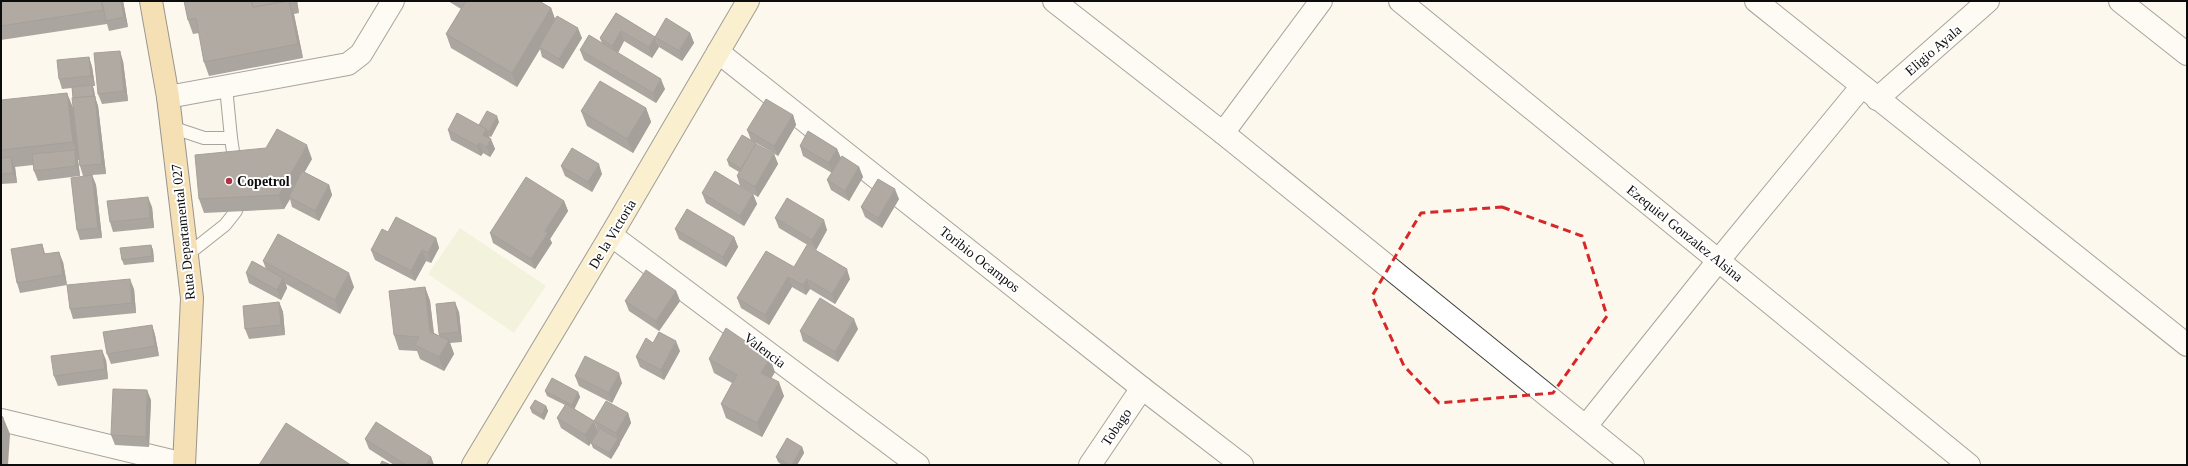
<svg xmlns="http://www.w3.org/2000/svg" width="2188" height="466" viewBox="0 0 2188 466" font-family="Georgia,serif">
<rect width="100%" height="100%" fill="#fdf8ed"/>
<polygon fill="#e4eccb" points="460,228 546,286 514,333 428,274"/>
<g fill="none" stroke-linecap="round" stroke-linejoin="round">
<g stroke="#3f3f3f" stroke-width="14">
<g id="service">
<polyline points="226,87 231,138"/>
<polyline points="171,127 204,138 231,138 235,165"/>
<polyline points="187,255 225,225 236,211"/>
</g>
</g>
<g stroke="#3f3f3f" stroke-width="24">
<g id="minor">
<polyline points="1054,1 1223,133 1633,465"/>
<polyline points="1400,1 1969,465"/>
<polyline points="1756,1 2187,345"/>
<polyline points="2120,1 2187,54"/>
<polyline points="718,52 1142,388 1242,465"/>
<polyline points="168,97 348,64 361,54 393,1"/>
<polyline points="1877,99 1988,1"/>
<polyline points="1223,133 1321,1"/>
<polyline points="611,235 918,465"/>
<polyline points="1,420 184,464"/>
<polyline points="1586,426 1718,261 1862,86"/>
<polyline points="1090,465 1142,388"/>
</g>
</g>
<g stroke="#2e2e2e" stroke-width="24">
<polyline id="secondary" points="473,465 611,235 748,1"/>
</g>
<g stroke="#1d1d1d" stroke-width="24">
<polyline id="primary" points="151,1 168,97 192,298 184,465"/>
</g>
<use href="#service" stroke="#fff" stroke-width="12"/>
<use href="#minor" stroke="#fff" stroke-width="22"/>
<use href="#secondary" stroke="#f7e7ae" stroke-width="22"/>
<use href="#primary" stroke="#ebc06f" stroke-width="22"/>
</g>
<g fill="#484140">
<polygon points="1,1 123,1 128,27 109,31 107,24 1,40"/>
<polygon points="184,1 297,1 299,13 294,14 303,58 209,76 204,62 199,33 193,34 188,20"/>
<polygon points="448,1 539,1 551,8 555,19 582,38 563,69 542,57 540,49 517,87 451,48 446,34 461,9"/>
<polygon points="616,13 655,37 659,47 652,58 624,41 618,53 665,89 656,103 584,60 580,50 602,43 600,38"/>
<polygon points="690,33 694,43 682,61 659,47 655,37"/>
<polygon points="89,57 92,67 95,86 93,86 94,90 95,97 98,106 106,174 92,175 96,185 102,238 80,240 77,230 83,176 80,166 79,160 78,160 80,176 38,181 34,171 33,165 15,167 17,183 1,184 1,100 73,108 73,98 72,88 62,89 59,79"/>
<polygon points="123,61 128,101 102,104 98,94"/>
<polygon points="646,108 651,122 633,153 587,126 581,111"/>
<polygon points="793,115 796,125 778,156 751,140 747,130"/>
<polygon points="499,122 491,137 489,136 495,149 490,157 483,153 481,156 451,140 448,130"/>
<polygon points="800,146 837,149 841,158 859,167 863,177 849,201 831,190 827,180 832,173 803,156"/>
<polygon points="774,154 778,164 758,197 740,186 737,176 739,172 729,166 727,160"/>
<polygon points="312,159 304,172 329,185 332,195 319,221 292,207 290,199 284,209 204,213 199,199"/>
<polygon points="561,166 602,174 592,192 565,176"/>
<polygon points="702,193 753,194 757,204 744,226 706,203"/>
<polygon points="899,199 882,228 865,217 861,207"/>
<polygon points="564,201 568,211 550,239 552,243 535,269 493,243 490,233"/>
<polygon points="152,207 154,228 113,232 110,222"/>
<polygon points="775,218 827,230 816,250 779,228"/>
<polygon points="675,229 734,237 738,247 726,267 679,239"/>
<polygon points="388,232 436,238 439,248 431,263 426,261 415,281 375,260 371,250"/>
<polygon points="42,244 45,254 63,262 67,285 20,293 17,283"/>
<polygon points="151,245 153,250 154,262 124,265 122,260"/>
<polygon points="263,261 354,287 340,314 286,284 287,288 281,300 249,283 246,273 266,269"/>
<polygon points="794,267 850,279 835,304 810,289 806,295 792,287 769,325 741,308 737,298"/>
<polygon points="425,287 430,301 434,333 439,336 439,334 459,312 462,342 450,343 454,354 444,371 420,359 417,351 399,350 394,335"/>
<polygon points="134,289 136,313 73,319 70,309"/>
<polygon points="676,291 680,301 659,331 629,311 625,301"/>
<polygon points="279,302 283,312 285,335 249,339 245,329"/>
<polygon points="152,325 155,335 159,356 111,364 107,354"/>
<polygon points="858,329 838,362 803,341 800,331"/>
<polygon points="653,343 680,351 664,380 640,367 636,357"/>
<polygon points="709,359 775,372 771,378 784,396 762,437 726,418 721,404 732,383 714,373"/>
<polygon points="106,360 108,379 58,386 54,376"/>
<polygon points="575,376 622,383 612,403 579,386"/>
<polygon points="545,391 578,392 580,397 574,409 598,431 589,446 561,428 557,418 565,405 547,396"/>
<polygon points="151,400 149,447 115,445 111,435"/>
<polygon points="546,406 548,411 544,420 532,413 530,408"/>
<polygon points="628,413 631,423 620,443 620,444 611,459 593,448 591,443 598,431 594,421"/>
<polygon points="365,439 431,457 434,465 394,465 369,449"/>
<polygon points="802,447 804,453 797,465 782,465 778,462 776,457"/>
</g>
<g fill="#3b3534">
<polygon points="121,1 123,1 128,27 124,17"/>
<polygon points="289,1 294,15 303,58 298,44"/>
<polygon points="295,1 297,1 299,13 296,3"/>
<polygon points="551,8 556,22 539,47 540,49 517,87 512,73"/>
<polygon points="578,28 582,38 563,69 559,59"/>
<polygon points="621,31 624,41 616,56 612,46"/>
<polygon points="690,33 694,43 682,61 679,51"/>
<polygon points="655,37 659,47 652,58 649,47"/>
<polygon points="120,51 123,61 128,101 124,91"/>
<polygon points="89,57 92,67 95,86 91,76"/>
<polygon points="661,79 665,89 656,103 653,93"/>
<polygon points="92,85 94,90 95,97 98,106 106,174 102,164"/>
<polygon points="67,93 74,110 79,160 73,142"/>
<polygon points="646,108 651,122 633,153 627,139"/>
<polygon points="793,115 796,125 778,156 774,146"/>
<polygon points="497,116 499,122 491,137 489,132"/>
<polygon points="486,129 490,139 483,135"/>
<polygon points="491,139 495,149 490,157 487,147"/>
<polygon points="479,143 483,153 481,156 477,146"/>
<polygon points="307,145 312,159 290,198 289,197 290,199 284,209 279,195"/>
<polygon points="837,149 841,159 832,173 829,163"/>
<polygon points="75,150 78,160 80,176 76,166"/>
<polygon points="774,154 778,164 758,197 755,187"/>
<polygon points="11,157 15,167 17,183 13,173"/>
<polygon points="599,164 602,174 592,192 588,182"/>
<polygon points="859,167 863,177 849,201 845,191"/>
<polygon points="92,175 96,185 102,238 98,228"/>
<polygon points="329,185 332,195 319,221 315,211"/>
<polygon points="895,189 899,199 882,228 878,218"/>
<polygon points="753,194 757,204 744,226 740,216"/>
<polygon points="148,197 152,207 154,228 150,218"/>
<polygon points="564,201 568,211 550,239 552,243 535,269 531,259 545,231"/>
<polygon points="824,220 827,230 816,250 812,240"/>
<polygon points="734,237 738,247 726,267 723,257"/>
<polygon points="436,238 439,248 431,263 428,253"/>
<polygon points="42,244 45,254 44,254"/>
<polygon points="151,245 153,250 154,262 152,256"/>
<polygon points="422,250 426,261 415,281 411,271"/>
<polygon points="59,252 63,262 67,285 63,275"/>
<polygon points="847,269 850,279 835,304 832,294"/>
<polygon points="349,273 354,287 340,314 335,300"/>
<polygon points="788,277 792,287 769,325 765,315"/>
<polygon points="283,278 287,288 281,300 277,290"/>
<polygon points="130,279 134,289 136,313 132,303"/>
<polygon points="807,279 810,289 806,295 803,285"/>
<polygon points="425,287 430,301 435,346 430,332"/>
<polygon points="676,291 680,301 659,331 656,321"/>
<polygon points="279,302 283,312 285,335 281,325"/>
<polygon points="455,302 459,312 462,342 459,332"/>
<polygon points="854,319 858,329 838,362 835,352"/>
<polygon points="152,325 155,335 159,356 155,346"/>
<polygon points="449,340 454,354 444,371 439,357"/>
<polygon points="676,341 680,351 664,380 661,370"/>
<polygon points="102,350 106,360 108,379 105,369"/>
<polygon points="770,358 775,372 766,387 761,373"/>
<polygon points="619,373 622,383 612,403 609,393"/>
<polygon points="779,382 784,396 762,437 757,423"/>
<polygon points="147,390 151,400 149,447 146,437"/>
<polygon points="578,392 580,397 574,410 572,405"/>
<polygon points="546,406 548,411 544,420 542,415"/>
<polygon points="628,413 631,423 620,443 620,444 611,459 609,453 618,439 616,433"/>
<polygon points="3,417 10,434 8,465 1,465"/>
<polygon points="594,421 598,431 589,446 585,435"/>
<polygon points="802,447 804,453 797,465 792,465"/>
<polygon points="431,457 434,465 426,465"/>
</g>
<g fill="#544c4a" stroke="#3b3534">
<polygon points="1,1 101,1 103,10 1,26"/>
<polygon points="102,1 121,1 124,17 106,21"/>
<polygon points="184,1 251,1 253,7 289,1 298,44 204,62 196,18 188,20"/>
<polygon points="252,1 286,1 253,7"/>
<polygon points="289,1 295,1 296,3 290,4"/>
<polygon points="466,1 539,1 551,8 512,73 446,34"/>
<polygon points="616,13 655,37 649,47 621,31 612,46 600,38"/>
<polygon points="557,16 578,28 559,59 539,47"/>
<polygon points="666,18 690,33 679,51 655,37"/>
<polygon points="589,35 661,79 653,93 580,50"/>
<polygon points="120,51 124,91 98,94 94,53"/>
<polygon points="89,57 91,76 59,79 57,60"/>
<polygon points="600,81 646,108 627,139 581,111"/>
<polygon points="92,85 94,96 73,98 72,87"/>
<polygon points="67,93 73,142 1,150 1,100"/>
<polygon points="95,96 102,164 80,166 72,98"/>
<polygon points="766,99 793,115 774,146 747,130"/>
<polygon points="487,111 497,116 489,132 486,129 479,125"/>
<polygon points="457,113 486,129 483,135 491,139 487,147 479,143 477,146 448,130"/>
<polygon points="277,129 307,145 279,195 199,199 195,155 266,148"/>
<polygon points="808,131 837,149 829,163 800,146"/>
<polygon points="742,135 756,143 741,169 727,160"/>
<polygon points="756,144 774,154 755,187 737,176"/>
<polygon points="572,148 599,164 588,182 561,166"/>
<polygon points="75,150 76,166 34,171 32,154"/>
<polygon points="842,156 859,167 845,191 827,180"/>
<polygon points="11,157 13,173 1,174 1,158"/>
<polygon points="302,171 329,185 315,211 289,197"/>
<polygon points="715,171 753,194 740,216 702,193"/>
<polygon points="92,175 98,228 77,230 71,178"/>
<polygon points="526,177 564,201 545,231 548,233 531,259 490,233"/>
<polygon points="878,179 895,189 878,218 861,207"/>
<polygon points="148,197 150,218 110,222 107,201"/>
<polygon points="787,198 824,220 812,240 775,218"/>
<polygon points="687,209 734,237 723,257 675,229"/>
<polygon points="396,217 436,238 428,253 422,250 411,271 371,250 382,229 388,232"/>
<polygon points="278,234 349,273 335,300 263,261"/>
<polygon points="42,244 44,254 59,252 63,275 17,283 11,249"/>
<polygon points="151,245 152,256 122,260 120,248"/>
<polygon points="807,245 847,269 832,294 807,279 803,285 788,277 765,315 737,298 766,251 794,267"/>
<polygon points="252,261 283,278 277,290 246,273"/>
<polygon points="646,270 676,291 656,321 625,301"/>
<polygon points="130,279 132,303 70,309 67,285"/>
<polygon points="425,287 430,332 449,340 439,357 415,345 419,337 394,335 389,291"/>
<polygon points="820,298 854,319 835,352 800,331"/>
<polygon points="279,302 281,325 245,329 243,306"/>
<polygon points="455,302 459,332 439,334 436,304"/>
<polygon points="152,325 155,346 107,354 103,332"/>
<polygon points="726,328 770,358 761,373 779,382 757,423 721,404 737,375 709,359"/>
<polygon points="659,332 676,341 661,370 636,357 646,338 653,343"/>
<polygon points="102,350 105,369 54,376 51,356"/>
<polygon points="585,356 619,373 609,393 575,376"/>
<polygon points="552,378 578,392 572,405 545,391"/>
<polygon points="113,389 147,390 146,437 111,435"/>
<polygon points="535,400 546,406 542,415 530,408"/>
<polygon points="606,401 628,413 616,433 594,421"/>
<polygon points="566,404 594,421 585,435 557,418"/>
<polygon points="1,416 3,417 1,463"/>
<polygon points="376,422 431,457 426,465 406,465 365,439"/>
<polygon points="286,423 351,465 259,465"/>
<polygon points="600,428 618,439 609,453 591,443"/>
<polygon points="787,438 802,447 792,465 789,465 776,457"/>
<polygon points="382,461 391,465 380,465"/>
</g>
<path d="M0 0H2188V466H0ZM1502 207 1582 236 1607 316 1553 393 1439 403 1404 366 1372 296 1421 213Z" fill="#fdf8ed" fill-opacity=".55" fill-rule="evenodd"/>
<path fill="none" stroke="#d62828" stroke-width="3" stroke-dasharray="8 5" stroke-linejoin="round" d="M1502 207 1582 236 1607 316 1553 393 1439 403 1404 366 1372 296 1421 213Z"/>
<circle fill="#af3245" stroke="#fff" stroke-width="1.5" cx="229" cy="181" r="4"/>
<g text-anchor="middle" stroke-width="4" stroke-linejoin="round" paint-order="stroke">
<g font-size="14" fill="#0c0c0c" stroke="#fff">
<text transform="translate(1933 50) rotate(-41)" y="5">Eligio Ayala</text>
<text transform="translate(183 232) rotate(-96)" y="5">Ruta Departamental 027</text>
<text transform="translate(1685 233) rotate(39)" y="5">Ezequiel Gonzalez Alsina</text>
<text transform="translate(612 234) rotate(-59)" y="5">De la Victoria</text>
<text transform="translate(980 259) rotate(38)" y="5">Toribio Ocampos</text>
<text transform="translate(765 350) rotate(37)" y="5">Valencia</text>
<text transform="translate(1116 427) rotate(-56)" y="5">Tobago</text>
</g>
<g font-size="14" font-weight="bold" fill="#0c0c0c" stroke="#fff" text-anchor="start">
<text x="237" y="186">Copetrol</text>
</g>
</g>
<rect width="2188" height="466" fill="none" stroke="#0c0c0c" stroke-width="4"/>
</svg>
